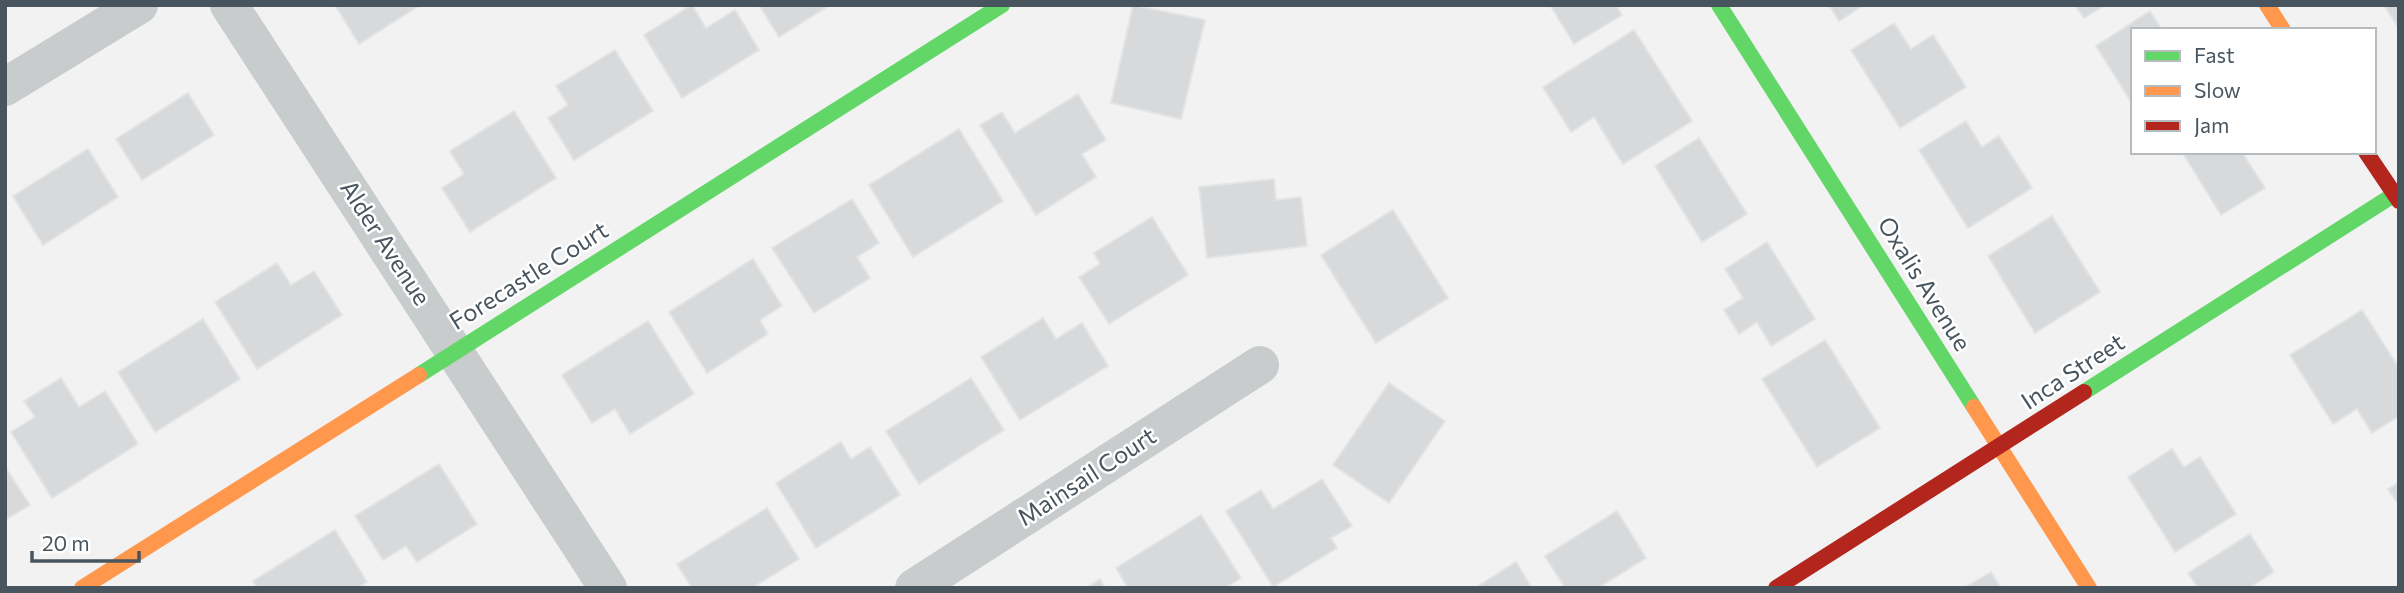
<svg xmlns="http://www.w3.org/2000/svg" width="2404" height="593" viewBox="0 0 2404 593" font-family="Commissioner,sans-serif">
<rect width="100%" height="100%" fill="#f2f2f2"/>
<g fill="#d8d9da" stroke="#e3e4e5" stroke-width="2">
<polygon points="335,5 420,5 359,44"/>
<polygon points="692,5 706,28 735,10 759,50 682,98 644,35"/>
<polygon points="759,5 830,5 779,37"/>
<polygon points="1133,5 1205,20 1181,119 1111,103"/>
<polygon points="1550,5 1616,5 1622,15 1574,44"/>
<polygon points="1829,5 1864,5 1839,21"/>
<polygon points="2075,5 2105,5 2084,18"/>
<polygon points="2384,5 2399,5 2399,29"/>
<polygon points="2150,11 2162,30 2133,30 2133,99 2130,100 2096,46"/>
<polygon points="1894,23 1911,49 1933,35 1966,87 1900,128 1851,50"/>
<polygon points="1634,30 1692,121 1623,164 1594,117 1571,132 1543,87"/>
<polygon points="615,50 653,111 574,160 548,118 568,105 556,86"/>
<polygon points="188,93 214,135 142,180 116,139"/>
<polygon points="1078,94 1106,140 1082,154 1096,177 1036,215 980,125 1002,112 1015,133"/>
<polygon points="514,111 556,178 470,232 442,188 464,174 450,151"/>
<polygon points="1966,121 1982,147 1999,136 2032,188 1968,228 1919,150"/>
<polygon points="959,129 1003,201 913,257 869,185"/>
<polygon points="1699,138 1747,214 1702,242 1655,166"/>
<polygon points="88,149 118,197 43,245 13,196"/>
<polygon points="2182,152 2242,152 2265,188 2221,215"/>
<polygon points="1274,179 1276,200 1301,197 1307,246 1207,258 1199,187"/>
<polygon points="852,199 879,243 857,257 870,278 814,313 772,248"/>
<polygon points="1393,210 1448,298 1376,343 1321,255"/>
<polygon points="2052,216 2100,292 2035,333 1988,256"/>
<polygon points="1152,217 1188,275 1109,324 1079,277 1100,264 1094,253"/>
<polygon points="1767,242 1815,319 1771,346 1757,322 1739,334 1724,310 1743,298 1725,269"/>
<polygon points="753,259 782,306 760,320 768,334 707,373 669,312"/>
<polygon points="277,263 291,285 314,271 342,315 257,369 215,302"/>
<polygon points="2362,310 2399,368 2399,416 2372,433 2357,409 2333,424 2290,355"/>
<polygon points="1043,318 1056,339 1082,323 1108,366 1020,420 981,357"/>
<polygon points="203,319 240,379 155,432 118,372"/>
<polygon points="648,321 694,394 630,434 615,409 592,423 562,375"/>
<polygon points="1825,340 1880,428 1817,467 1762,379"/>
<polygon points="61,378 79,407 105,391 138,444 52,498 11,432 35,417 24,401"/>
<polygon points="971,378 1004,430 919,484 886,431"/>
<polygon points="1389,383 1445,421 1389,503 1333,465"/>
<polygon points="841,442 851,459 870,447 900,495 816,548 776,483"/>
<polygon points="2172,449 2184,467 2200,457 2236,514 2175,552 2128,477"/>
<polygon points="439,464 477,524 417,562 406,546 383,560 355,516"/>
<polygon points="5,467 30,505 5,520"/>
<polygon points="1322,479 1352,526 1331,538 1337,548 1273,587 1226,511 1261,490 1273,509"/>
<polygon points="2399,482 2399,505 2388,489"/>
<polygon points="767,508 799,559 752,588 692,588 677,564"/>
<polygon points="1617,511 1646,558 1598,588 1565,588 1545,556"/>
<polygon points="1201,515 1241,578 1225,588 1128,588 1116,568"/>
<polygon points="335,530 367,582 358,588 257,588 253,581"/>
<polygon points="2250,534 2274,572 2252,586 2253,588 2198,588 2188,573"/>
<polygon points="1516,562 1532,588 1475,588"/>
<polygon points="1991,572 2001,588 1964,588"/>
<polygon points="1100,579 1105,588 1086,588"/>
</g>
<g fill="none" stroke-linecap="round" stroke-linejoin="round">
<g stroke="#c9cccd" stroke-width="38">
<polyline points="229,5 608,588"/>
<polyline points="5,87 139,5"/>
<polyline points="914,588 1260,365"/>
</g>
<g stroke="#63d668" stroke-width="16">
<polyline points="1719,5 1974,407"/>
<polyline points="419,375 1002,5"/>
<polyline points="2084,392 2395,194"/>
</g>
<g stroke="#ff974d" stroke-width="16">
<polyline points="2267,5 2283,30"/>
<polyline points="1974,407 2089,588"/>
<polyline points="82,588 419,375"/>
</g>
<g stroke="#b3261e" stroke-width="16">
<polyline points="2366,152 2399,201"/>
<polyline points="1776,588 2084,392"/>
</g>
</g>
<g text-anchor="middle" stroke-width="5" stroke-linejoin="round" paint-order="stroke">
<g font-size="24" fill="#48555e" stroke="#fff">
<text transform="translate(385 243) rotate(57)" y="8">Alder Avenue</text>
<text transform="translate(529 276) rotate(-32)" y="8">Forecastle Court</text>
<text transform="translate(1924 284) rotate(58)" y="8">Oxalis Avenue</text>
<text transform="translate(2073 372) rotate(-33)" y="8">Inca Street</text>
<text transform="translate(1087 477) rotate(-33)" y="8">Mainsail Court</text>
</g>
</g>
<rect width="2404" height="593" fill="none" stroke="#48555e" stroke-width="14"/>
<rect x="2131" y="28" width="245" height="126" fill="#ffffff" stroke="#b6bbbf" stroke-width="2"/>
<rect x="2145" y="51" width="35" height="10" fill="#63d668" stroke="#b6bbbf" stroke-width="2"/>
<text x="2194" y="63" font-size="21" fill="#48555e">Fast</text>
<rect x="2145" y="86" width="35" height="10" fill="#ff974d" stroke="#b6bbbf" stroke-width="2"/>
<text x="2194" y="98" font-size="21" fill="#48555e">Slow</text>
<rect x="2145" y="121" width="35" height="10" fill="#b3261e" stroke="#b6bbbf" stroke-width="2"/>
<text x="2194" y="133" font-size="21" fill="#48555e">Jam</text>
<path d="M32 551v10h107v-10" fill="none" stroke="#48555e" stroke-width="3.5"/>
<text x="42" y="551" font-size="21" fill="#48555e" stroke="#ffffff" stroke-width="5" paint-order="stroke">20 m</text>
</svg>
